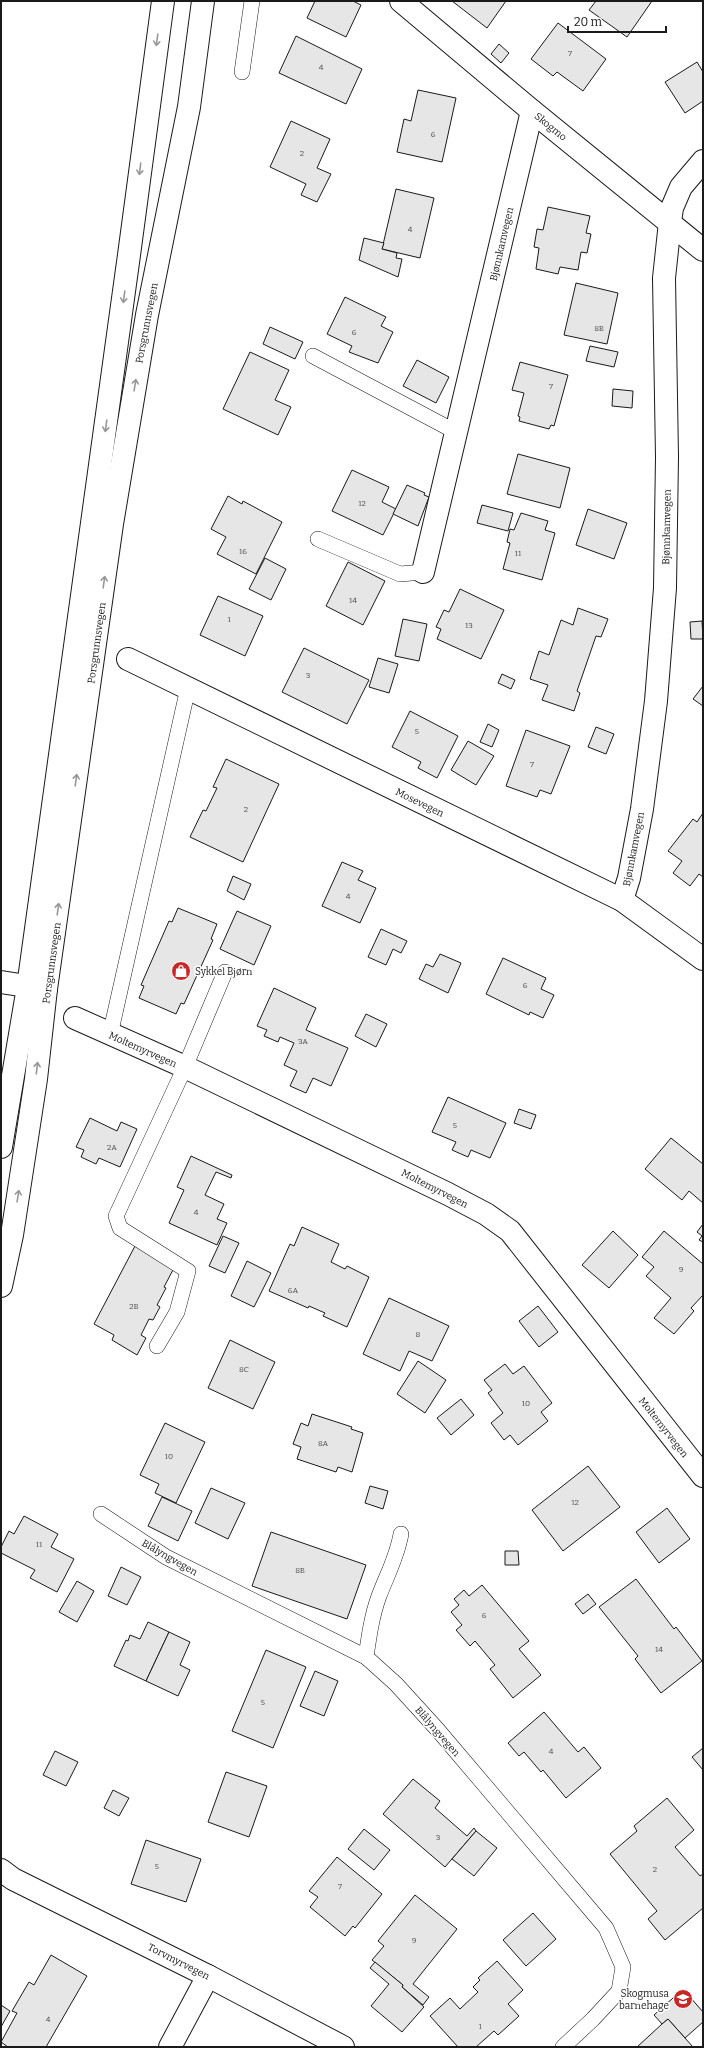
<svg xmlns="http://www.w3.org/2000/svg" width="704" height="2048" viewBox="0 0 704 2048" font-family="Bitter,serif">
<rect width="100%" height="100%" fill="#fff"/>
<g fill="#e6e6e6" stroke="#1a1a1a">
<polygon points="315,1 353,1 361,5 346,37 307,18"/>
<polygon points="452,1 506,1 487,28"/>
<polygon points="596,1 652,1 627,37 589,10"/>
<polygon points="558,23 606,59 583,91 557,72 553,76 531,59"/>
<polygon points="296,36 362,69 346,104 279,73"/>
<polygon points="499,44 509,53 501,63 491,54"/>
<polygon points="697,62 703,72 703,101 685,113 665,82"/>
<polygon points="418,90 456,98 442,162 397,152 404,119 411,121"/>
<polygon points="291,121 330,139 317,168 331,174 317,202 301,195 306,184 270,167"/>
<polygon points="396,189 434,198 420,258 382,249"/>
<polygon points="548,207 590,216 586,233 591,234 587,253 581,252 578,270 560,267 558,274 536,269 539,248 534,247 537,229 543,230"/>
<polygon points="364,238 384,243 382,249 397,253 396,258 402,259 398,277 359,260"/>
<polygon points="576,283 618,293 607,344 564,335"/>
<polygon points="345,297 386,317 381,326 393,332 378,363 349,352 352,346 327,334"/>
<polygon points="270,327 303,342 295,359 263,344"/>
<polygon points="590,346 618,352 614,367 586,361"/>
<polygon points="250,352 289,370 275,400 291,407 278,435 223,409"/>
<polygon points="417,360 449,377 436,403 403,386"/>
<polygon points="520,362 568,375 554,426 551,425 549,429 519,421 520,417 518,416 524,393 512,390"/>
<polygon points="613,389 633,391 632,408 612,406"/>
<polygon points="518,454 570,468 560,508 507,494"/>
<polygon points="352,470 389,487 382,502 396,509 383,535 332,511"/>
<polygon points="407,485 425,493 424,495 429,497 418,526 393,514"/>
<polygon points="228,496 242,504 243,501 282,522 256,574 217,554 226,537 211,529"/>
<polygon points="482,505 513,513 508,531 477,523"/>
<polygon points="588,509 627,523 614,559 576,545"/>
<polygon points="521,513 548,521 545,530 555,533 542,580 503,569 510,543 507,542 510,529 514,530"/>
<polygon points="265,558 286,569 271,600 249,589"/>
<polygon points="348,562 385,581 363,625 326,606"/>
<polygon points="460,589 504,610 481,659 437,639 441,629 436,627 444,610 449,612"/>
<polygon points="218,596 263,616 245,656 200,635"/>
<polygon points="578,608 608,619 601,637 596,636 577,691 580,693 574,711 542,700 548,685 530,679 539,651 549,655 561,620 573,625"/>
<polygon points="403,619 427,624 419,661 395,656"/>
<polygon points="702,621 703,639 691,639 690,622"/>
<polygon points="304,648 369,680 347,724 282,692"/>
<polygon points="378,658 398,664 389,693 369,687"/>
<polygon points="502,674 515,680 511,689 498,683"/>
<polygon points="703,686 703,706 693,699"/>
<polygon points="410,711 458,736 437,778 418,768 421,762 392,747"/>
<polygon points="488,724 499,730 492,747 480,742"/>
<polygon points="596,727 614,734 606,754 588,747"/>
<polygon points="526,730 570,746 551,794 540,790 537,797 506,786"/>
<polygon points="468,741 494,756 476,785 451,770"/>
<polygon points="226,759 279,784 243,862 190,837 203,810 206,811 217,788 213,787"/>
<polygon points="703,813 703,877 699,874 690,886 673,873 682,861 668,851 693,819 697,822"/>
<polygon points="342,862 363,871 358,880 376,888 360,923 322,906"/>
<polygon points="233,876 251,884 244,900 227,891"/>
<polygon points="178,908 217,924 211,939 213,940 184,1004 181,1003 176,1014 139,998 144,986 141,985 169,921 172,922"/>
<polygon points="237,911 271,926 254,965 220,949"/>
<polygon points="381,929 407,941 401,953 393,949 386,965 368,957"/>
<polygon points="440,954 461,963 448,993 419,979 426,964 433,967"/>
<polygon points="503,958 546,978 541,989 554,995 543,1018 530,1012 529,1015 486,994"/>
<polygon points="274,988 316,1008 306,1030 348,1048 331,1086 313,1078 306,1093 290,1086 297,1071 284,1065 294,1043 280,1037 278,1042 264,1036 267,1030 257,1026"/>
<polygon points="366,1014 387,1024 376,1047 355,1036"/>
<polygon points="448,1097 506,1123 490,1158 471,1150 468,1157 452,1150 456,1142 432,1132"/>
<polygon points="519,1109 536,1115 531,1129 514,1123"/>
<polygon points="90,1118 117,1131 121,1122 137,1129 120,1167 99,1158 96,1164 81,1157 84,1150 76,1147"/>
<polygon points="671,1138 703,1164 703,1203 689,1191 682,1200 645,1169"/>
<polygon points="191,1156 232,1175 231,1178 216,1172 205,1195 224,1204 217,1219 227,1223 217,1245 169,1223 184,1190 177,1187"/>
<polygon points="703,1224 703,1242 699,1240 702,1236 697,1232"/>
<polygon points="302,1227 339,1244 331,1262 345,1269 347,1266 369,1277 347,1327 323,1316 325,1313 309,1306 308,1308 269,1291 290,1244 294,1246"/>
<polygon points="613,1231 638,1255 609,1288 582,1265"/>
<polygon points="664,1231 703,1264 703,1295 691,1308 694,1311 674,1334 654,1318 671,1298 646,1276 654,1267 642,1257"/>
<polygon points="223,1236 239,1243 225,1273 209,1266"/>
<polygon points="135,1246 174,1268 164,1287 166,1288 157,1305 160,1307 153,1320 149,1319 141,1335 146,1338 137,1355 112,1340 114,1335 94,1324"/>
<polygon points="247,1261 271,1273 254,1307 231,1296"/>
<polygon points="389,1298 449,1326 432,1361 409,1351 400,1371 363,1354"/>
<polygon points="538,1306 558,1332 539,1347 519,1321"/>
<polygon points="230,1340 275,1362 253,1409 208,1388"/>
<polygon points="418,1361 446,1380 425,1413 397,1394"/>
<polygon points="505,1364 513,1374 524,1366 552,1403 541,1412 548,1421 518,1445 510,1435 504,1440 491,1423 503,1413 488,1393 492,1390 484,1380"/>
<polygon points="461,1399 474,1415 451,1435 437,1418"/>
<polygon points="312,1414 352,1427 351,1429 363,1433 352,1472 338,1467 336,1472 297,1459 301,1447 293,1444 301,1423 308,1426"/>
<polygon points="165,1423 205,1442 176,1503 155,1493 159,1484 140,1475"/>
<polygon points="588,1466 620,1507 563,1551 532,1510"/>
<polygon points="370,1486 388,1491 383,1509 365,1503"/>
<polygon points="211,1488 245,1503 228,1539 195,1523"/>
<polygon points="162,1497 192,1511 178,1541 148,1526"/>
<polygon points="667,1508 690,1539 659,1563 636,1532"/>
<polygon points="24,1516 58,1534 51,1547 74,1559 57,1592 30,1578 35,1570 1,1553 1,1547 9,1531 14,1534"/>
<polygon points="271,1532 366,1565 347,1619 252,1586"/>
<polygon points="505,1551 518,1551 519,1565 505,1565"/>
<polygon points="121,1567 141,1577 127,1605 108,1596"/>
<polygon points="636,1579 674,1629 676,1627 702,1661 661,1693 635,1659 638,1656 599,1607"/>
<polygon points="77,1581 94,1591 77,1622 59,1612"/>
<polygon points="482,1585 529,1641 519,1649 541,1675 513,1698 490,1669 495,1665 475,1641 470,1646 456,1630 462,1625 451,1612 459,1605 454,1599 464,1590 469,1596"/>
<polygon points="588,1594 596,1604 583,1614 575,1604"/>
<polygon points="148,1622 169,1632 146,1681 114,1666 126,1640 128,1641 130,1635 140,1639"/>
<polygon points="169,1632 190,1642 180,1665 190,1670 178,1696 146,1681"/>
<polygon points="266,1650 306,1667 273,1748 232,1731"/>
<polygon points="315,1671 338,1681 324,1716 300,1706"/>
<polygon points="544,1712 578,1752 584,1747 601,1768 566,1798 543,1770 541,1772 524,1752 519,1756 508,1743"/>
<polygon points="703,1748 703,1770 692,1757"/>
<polygon points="55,1751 78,1762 66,1786 43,1775"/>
<polygon points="226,1772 267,1786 249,1837 208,1822"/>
<polygon points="413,1779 440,1801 435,1808 467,1836 474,1828 476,1831 445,1867 383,1814"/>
<polygon points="113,1790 129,1798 119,1816 104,1808"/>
<polygon points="667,1798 694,1830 675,1847 700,1876 703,1874 703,1908 665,1940 648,1919 657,1911 610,1854 637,1831 634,1826"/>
<polygon points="364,1829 390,1850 374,1870 348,1849"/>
<polygon points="476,1831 497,1848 474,1876 452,1859"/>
<polygon points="146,1840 201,1859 186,1902 131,1884"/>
<polygon points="337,1857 382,1894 355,1928 353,1926 345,1936 310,1907 318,1897 309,1891"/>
<polygon points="415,1895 457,1929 413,1984 429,1997 423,2005 402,1987 403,1985 372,1960 384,1946 378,1941"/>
<polygon points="533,1913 556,1939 526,1966 503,1940"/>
<polygon points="51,1955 87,1976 46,2047 8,2047 1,2042 17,2013 12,2011 29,1982 34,1985"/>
<polygon points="497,1961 523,1990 508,2004 519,2016 498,2035 494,2031 476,2047 458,2047 430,2016 450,1998 460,2009 478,1992 473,1987 480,1980 478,1978"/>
<polygon points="375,1962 403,1985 402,1987 424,2007 402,2032 371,2006 389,1984 370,1968"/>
<polygon points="683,1989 703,2012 703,2022 685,2038 668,2019 662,2024 654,2015"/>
<polygon points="1,2005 10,2011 1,2027"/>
<polygon points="668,2019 693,2047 637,2047 662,2024"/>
</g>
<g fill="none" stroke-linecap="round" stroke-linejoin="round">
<g stroke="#1a1a1a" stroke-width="16">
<g id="lane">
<polyline points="242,72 252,1"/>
<polyline points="313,356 456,432"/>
<polyline points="318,539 400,574 423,572"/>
<polyline points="110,1035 188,688"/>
<polyline points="157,1346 177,1312 188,1271 120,1228 116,1216 185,1067 225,972"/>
<polyline points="101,1514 166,1557 366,1657 396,1684 437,1729 606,1928 623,1967 619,1991 593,2019 563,2047"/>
<path d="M366 1657C369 1636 372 1615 379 1596 387 1575 397 1557 401 1534"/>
</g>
</g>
<g stroke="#1a1a1a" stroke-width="24">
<g id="street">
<polyline points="401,1 532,111 703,250"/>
<polyline points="423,572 532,111"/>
<polyline points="128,659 622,900 703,959"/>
<polyline points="622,900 629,878 642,809 656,701 665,588 667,457 664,278 670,222 672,208 681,187 703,161"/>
<polyline points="1,982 46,989"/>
<polyline points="75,1018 185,1067 448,1194 486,1214 510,1231 703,1476"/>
<polyline points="1,1870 13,1879 208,1976 343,2047"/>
<polyline points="170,2047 208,1976"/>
</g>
</g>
<g stroke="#1a1a1a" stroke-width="24">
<g id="highway">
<polyline points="1,1147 28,987 129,255 163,1"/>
<polyline points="1,1286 12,1235 36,1079 46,989 112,524 147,315 189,107 203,1"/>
</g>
</g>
<use href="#lane" stroke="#fff" stroke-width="15"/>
<use href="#street" stroke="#fff" stroke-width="22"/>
<use href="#highway" stroke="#fff" stroke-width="22"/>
</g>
<defs><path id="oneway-shaft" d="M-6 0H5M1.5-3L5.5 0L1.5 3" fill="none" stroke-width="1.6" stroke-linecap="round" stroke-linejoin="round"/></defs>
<g stroke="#989898">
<use href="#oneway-shaft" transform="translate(157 40) rotate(98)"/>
<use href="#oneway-shaft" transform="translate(140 169) rotate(97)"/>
<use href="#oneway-shaft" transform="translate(124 297) rotate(98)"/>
<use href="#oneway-shaft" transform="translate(135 385) rotate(-81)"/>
<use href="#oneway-shaft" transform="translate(106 426) rotate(98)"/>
<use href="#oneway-shaft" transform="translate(104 582) rotate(-82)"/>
<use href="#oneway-shaft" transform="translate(76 780) rotate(-82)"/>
<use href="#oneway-shaft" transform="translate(58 909) rotate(-82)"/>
<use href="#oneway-shaft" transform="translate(37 1068) rotate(-83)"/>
<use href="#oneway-shaft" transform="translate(18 1196) rotate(-81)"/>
</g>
<defs>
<g id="shop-disc" transform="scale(1)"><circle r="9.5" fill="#c62828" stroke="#fff"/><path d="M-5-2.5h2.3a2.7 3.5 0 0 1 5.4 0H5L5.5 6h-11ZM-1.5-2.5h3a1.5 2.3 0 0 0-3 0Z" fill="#fff"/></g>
<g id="school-disc" transform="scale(1)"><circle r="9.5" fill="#c62828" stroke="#fff"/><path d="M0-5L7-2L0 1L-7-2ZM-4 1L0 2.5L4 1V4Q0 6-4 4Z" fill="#fff"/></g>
</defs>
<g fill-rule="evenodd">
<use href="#shop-disc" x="181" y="971"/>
<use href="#school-disc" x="683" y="1999"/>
</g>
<g text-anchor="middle" stroke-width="3" stroke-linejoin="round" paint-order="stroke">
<g font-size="8" fill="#4d4d4d">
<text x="570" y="56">7</text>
<text x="321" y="70">4</text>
<text x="433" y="137">6</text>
<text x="302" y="156">2</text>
<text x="410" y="232">4</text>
<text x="599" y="331">8B</text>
<text x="354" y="335">6</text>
<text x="551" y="389">7</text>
<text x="362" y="506">12</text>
<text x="243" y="554">16</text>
<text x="518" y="556">11</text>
<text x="353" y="603">14</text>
<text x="229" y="622">1</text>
<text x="469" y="628">13</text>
<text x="308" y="678">3</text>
<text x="417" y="734">5</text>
<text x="532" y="767">7</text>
<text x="246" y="812">2</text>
<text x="348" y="899">4</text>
<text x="525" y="988">6</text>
<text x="303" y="1044">3A</text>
<text x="455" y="1128">5</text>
<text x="112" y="1150">2A</text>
<text x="196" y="1215">4</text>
<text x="681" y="1272">9</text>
<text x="293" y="1293">6A</text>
<text x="134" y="1309">2B</text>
<text x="418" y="1337">8</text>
<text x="244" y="1372">8C</text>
<text x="526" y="1406">10</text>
<text x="323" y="1446">8A</text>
<text x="169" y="1459">10</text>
<text x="575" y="1505">12</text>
<text x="39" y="1547">11</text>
<text x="300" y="1573">8B</text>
<text x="484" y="1618">6</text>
<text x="659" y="1652">14</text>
<text x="263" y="1705">5</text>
<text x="551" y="1754">4</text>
<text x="438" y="1840">3</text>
<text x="157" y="1869">5</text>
<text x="655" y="1872">2</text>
<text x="340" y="1889">7</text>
<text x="414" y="1943">9</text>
<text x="48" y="2022">4</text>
<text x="480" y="2029">1</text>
</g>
<g font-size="10" fill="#1a1a1a" stroke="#fff">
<text transform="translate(551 126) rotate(39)" y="4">Skogmo</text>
<text transform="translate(501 244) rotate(-77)" y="4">Bjønnkamvegen</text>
<text transform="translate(146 323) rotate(-79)" y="4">Porsgrunnsvegen</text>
<text transform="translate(666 527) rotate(-89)" y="4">Bjønnkamvegen</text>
<text transform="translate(96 643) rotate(-82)" y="4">Porsgrunnsvegen</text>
<text transform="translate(420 802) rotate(26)" y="4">Mosevegen</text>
<text transform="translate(633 849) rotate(-79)" y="4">Bjønnkamvegen</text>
<text transform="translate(51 963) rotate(-82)" y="4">Porsgrunnsvegen</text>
<text transform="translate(143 1049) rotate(24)" y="4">Moltemyrvegen</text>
<text transform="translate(435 1188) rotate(27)" y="4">Moltemyrvegen</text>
<text transform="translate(664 1427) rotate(52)" y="4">Moltemyrvegen</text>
<text transform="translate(170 1557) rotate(30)" y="4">Blålyngvegen</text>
<text transform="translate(438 1731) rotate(49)" y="4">Blålyngvegen</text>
<text transform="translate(179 1961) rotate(27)" y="4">Torvmyrvegen</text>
</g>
<g font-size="10" fill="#1a1a1a" stroke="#fff" text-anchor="start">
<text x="195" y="975">Sykkel Bjørn</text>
<text x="669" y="1997" text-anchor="end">Skogmusa<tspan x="669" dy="12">barnehage</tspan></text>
</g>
</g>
<rect width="704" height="2048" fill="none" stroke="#1a1a1a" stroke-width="4"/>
<path d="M568 26v6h98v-6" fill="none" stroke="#1a1a1a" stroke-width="2"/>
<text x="574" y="26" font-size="12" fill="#1a1a1a" stroke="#ffffff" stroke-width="3" paint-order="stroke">20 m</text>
</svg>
